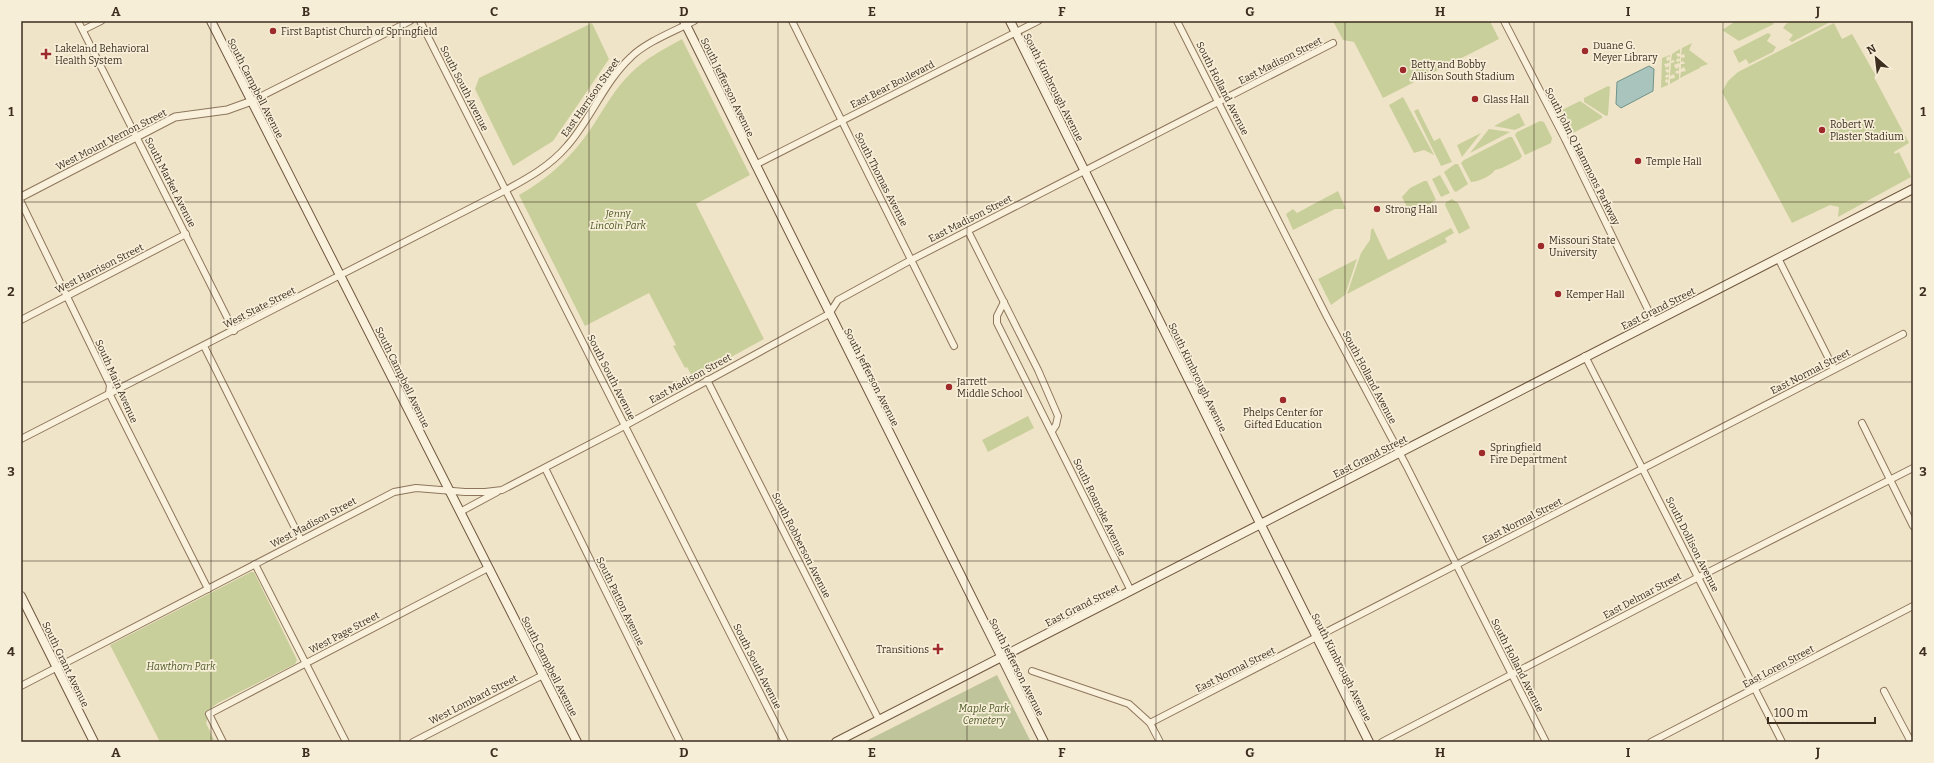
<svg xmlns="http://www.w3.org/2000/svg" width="1934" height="763" viewBox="0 0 1934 763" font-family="Bitter,serif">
<rect width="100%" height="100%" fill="#f0e4c8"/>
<g fill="#c9cf9b">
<polygon points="1333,21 1490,21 1499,39 1383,98 1354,42 1343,40"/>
<polygon points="1736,21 1772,21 1774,24 1739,41 1722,30"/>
<polygon points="1792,21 1832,21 1792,42 1789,40 1793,35 1783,28 1786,24"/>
<polygon points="592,23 609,59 553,141 513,166 475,89 479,78"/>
<polygon points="1834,23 1842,39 1852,34 1876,76 1874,77 1909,143 1894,152 1895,154 1899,152 1911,177 1838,217 1839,207 1830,205 1792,223 1722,92 1728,81 1738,72"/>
<polygon points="1768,33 1771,35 1767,41 1776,47 1773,52 1749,64 1746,59 1739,63 1733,51"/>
<path d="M682 39 750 175 696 204 764 339 693 378 687 367 685 368 673 346 676 345 649 293 585 326 519 195C549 178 573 156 592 127 604 109 615 88 631 73 646 58 664 49 682 39Z"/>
<polygon points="1692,43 1689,50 1708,64 1700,67 1700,68 1680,78 1681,72 1686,71 1684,67 1681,69 1681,64 1685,64 1683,61 1681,62 1681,57 1682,58 1685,57 1684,54 1681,55 1682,48"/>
<polygon points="1680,49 1680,54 1679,53 1676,54 1678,57 1680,56 1680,60 1679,58 1676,60 1677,62 1680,61 1680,64 1679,63 1674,65 1676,69 1679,67 1679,72 1678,70 1675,72 1677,74 1679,73 1679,79 1670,84 1670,79 1675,78 1674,74 1670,76 1671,63 1675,62 1673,60 1671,61 1672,54"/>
<polygon points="1670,55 1670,58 1669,56 1666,58 1667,61 1670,60 1669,63 1664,64 1666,68 1669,66 1669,70 1668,69 1665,70 1667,73 1669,72 1669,76 1668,74 1665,76 1666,78 1669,77 1668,81 1667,79 1665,80 1666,83 1668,82 1668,85 1661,88 1662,58"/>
<polygon points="1608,86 1610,87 1608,115 1606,116 1584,102 1584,98"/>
<polygon points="1403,97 1434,155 1424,150 1414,153 1389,105"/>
<polygon points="1580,101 1602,116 1602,118 1569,135 1558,112"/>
<polygon points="1418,109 1434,141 1440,138 1452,162 1441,166 1414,111"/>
<polygon points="1519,113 1525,125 1515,130 1494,126"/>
<polygon points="1540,121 1544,122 1552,138 1551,143 1525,155 1515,135 1517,132"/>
<polygon points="1489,129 1510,132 1470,153"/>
<polygon points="1481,133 1462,157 1457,145"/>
<path d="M1509 137H1512L1522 156 1520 159 1502 168 1495 170C1491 176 1478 182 1471 182L1461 163 1464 160Z"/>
<polygon points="1455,164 1458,164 1468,184 1456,192 1454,191 1444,172"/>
<polygon points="1440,175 1450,193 1441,197 1432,179"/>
<polygon points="1424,181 1427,181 1436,200 1421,209 1420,208 1409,211 1402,197 1410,188"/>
<polygon points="1338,191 1346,209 1335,209 1293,230 1286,214 1293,209 1297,213"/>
<polygon points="1452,199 1458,203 1470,228 1459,234 1445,205 1446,202"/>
<polygon points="1373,228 1388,260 1451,228 1454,233 1445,238 1447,242 1347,294 1361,253 1370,240 1371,230"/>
<polygon points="1357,259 1345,295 1331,305 1318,279"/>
<polygon points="1028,416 1034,428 988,452 982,440"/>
<polygon points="251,572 254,572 297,660 295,664 218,703 211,708 206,723 214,740 210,742 160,742 110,645"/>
</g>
<polygon fill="#bfc49a" points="997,675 1031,742 864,742"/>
<polygon fill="#a9c4bc" stroke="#6f938a" points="1649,66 1654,69 1653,91 1621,108 1616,104 1617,82"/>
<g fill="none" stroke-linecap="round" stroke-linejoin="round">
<g stroke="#8d765c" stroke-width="8">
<g id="minor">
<polyline points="78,21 234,331"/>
<polyline points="420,21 785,742"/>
<polyline points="792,21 954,346"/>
<polyline points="1177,21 1327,317 1406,465 1546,742"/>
<polyline points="1504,21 1565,139 1654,322"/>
<polyline points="83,30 101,21"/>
<polyline points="252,101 410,21"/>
<polyline points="755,165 1038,21"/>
<polyline points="21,202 110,385 109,393 208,589"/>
<polyline points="968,231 1038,370 1058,416 1056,425 1052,431"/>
<polyline points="1778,258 1834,369"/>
<polyline points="1004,302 997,316 997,323 1131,591"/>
<polyline points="21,320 186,234"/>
<polyline points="204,346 301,540"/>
<polyline points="1585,356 1782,742"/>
<polyline points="707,380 879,720"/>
<polyline points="1862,423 1913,526"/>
<path d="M21 439 506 190C528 178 550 166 567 146 591 119 604 82 631 57 646 42 675 31 694 21"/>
<polyline points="545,468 680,742"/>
<polyline points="460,512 497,492"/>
<polyline points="255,564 346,742"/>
<polyline points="1032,671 1129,704 1150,723 1160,742"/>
<polyline points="21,686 394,492 416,488 465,492 485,492 502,490 617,430 829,314 838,300 911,260 1333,43"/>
<polyline points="1884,691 1911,742"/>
<polyline points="1150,723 1903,334"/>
<polyline points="223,742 209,714 488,568"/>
<polyline points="413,742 543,675"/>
<polyline points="1382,742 1691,581 1913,468"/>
<polyline points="1651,742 1913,606"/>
</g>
</g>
<g stroke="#8d765c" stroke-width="9">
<polyline id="tertiary" points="21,197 175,117 227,110 252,101"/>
</g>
<g stroke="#6f573f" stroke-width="10">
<g id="secondary">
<polyline points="211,21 577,742"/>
<polyline points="684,21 1044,742"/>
<polyline points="1010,21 1369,742"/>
<polyline points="21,596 94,742"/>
<polyline points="836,742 1913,189"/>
</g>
</g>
<use href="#minor" stroke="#faf1dc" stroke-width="6"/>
<use href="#tertiary" stroke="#faf1dc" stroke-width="7"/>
<use href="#secondary" stroke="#faf1dc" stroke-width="8"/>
</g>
<path fill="none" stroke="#3d2e20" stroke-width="1" stroke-opacity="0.55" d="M211 21V742M400 21V742M589 21V742M778 21V742M967 21V742M1156 21V742M1345 21V742M1534 21V742M1723 21V742M21 202H1913M21 382H1913M21 561H1913"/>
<g fill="#9e2a2b" stroke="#f7eed8" stroke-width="1.5">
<circle cx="273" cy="31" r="4"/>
<circle cx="1585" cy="51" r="4"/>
<path d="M44 48h4v4h4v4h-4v4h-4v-4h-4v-4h4z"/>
<circle cx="1403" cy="70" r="4"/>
<circle cx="1475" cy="99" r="4"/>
<circle cx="1822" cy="130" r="4"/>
<circle cx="1638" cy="161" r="4"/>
<circle cx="1377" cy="209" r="4"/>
<circle cx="1541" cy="246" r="4"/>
<circle cx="1558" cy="294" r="4"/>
<circle cx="949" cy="387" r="4"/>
<circle cx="1283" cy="400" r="4"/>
<circle cx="1482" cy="453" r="4"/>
<path d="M936 643h4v4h4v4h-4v4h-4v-4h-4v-4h4z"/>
</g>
<g text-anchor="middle" stroke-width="3.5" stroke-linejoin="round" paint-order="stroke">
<g font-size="10" fill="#3d2e20" stroke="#f7eed8" text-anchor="start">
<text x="281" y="35">First Baptist Church of Springfield</text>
<text x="1593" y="49">Duane G.<tspan x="1593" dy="12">Meyer Library</tspan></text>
<text x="55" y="52">Lakeland Behavioral<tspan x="55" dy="12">Health System</tspan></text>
<text x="1411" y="68">Betty and Bobby<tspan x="1411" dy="12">Allison South Stadium</tspan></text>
<text x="1483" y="103">Glass Hall</text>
<text x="1830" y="128">Robert W.<tspan x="1830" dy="12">Plaster Stadium</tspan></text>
<text x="1646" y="165">Temple Hall</text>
<text x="1385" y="213">Strong Hall</text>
<text x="1549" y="244">Missouri State<tspan x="1549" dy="12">University</tspan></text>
<text x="1566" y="298">Kemper Hall</text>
<text x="957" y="385">Jarrett<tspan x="957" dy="12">Middle School</tspan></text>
<text x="1283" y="416" text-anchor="middle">Phelps Center for<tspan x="1283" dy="12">Gifted Education</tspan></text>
<text x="1490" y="451">Springfield<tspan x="1490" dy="12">Fire Department</tspan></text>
<text x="929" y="653" text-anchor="end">Transitions</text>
</g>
<g font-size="10" fill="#3d2e20" stroke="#f7eed8">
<text transform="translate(1280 60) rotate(-27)" y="4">East Madison Street</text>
<text transform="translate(892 84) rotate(-27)" y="4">East Bear Boulevard</text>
<text transform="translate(728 87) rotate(64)" y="4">South Jefferson Avenue</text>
<text transform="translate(1054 87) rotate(63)" y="4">South Kimbrough Avenue</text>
<text transform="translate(256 88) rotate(63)" y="4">South Campbell Avenue</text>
<text transform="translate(465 88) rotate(63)" y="4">South South Avenue</text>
<text transform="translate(1223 88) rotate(63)" y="4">South Holland Avenue</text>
<text transform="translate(590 97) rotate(-55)" y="4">East Harrison Street</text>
<text transform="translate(111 139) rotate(-27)" y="4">West Mount Vernon Street</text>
<text transform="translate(1583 156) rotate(63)" y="4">South John Q Hammons Parkway</text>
<text transform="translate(882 179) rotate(63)" y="4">South Thomas Avenue</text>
<text transform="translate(171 182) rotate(63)" y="4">South Market Avenue</text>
<text transform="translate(970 218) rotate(-27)" y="4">East Madison Street</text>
<text transform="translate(99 268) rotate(-27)" y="4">West Harrison Street</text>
<text transform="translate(259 307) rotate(-27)" y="4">West State Street</text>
<text transform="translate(1658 308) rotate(-27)" y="4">East Grand Street</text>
<text transform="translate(1810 371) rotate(-27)" y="4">East Normal Street</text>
<text transform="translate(403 377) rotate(64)" y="4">South Campbell Avenue</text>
<text transform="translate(612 377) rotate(63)" y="4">South South Avenue</text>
<text transform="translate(872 377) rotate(63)" y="4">South Jefferson Avenue</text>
<text transform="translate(1198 377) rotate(64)" y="4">South Kimbrough Avenue</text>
<text transform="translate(1370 377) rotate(62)" y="4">South Holland Avenue</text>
<text transform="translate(690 378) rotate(-29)" y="4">East Madison Street</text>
<text transform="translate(117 381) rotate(66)" y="4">South Main Avenue</text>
<text transform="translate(1370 456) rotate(-27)" y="4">East Grand Street</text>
<text transform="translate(1100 507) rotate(64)" y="4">South Roanoke Avenue</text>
<text transform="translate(1522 520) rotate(-27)" y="4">East Normal Street</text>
<text transform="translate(313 522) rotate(-28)" y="4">West Madison Street</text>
<text transform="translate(1693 544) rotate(63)" y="4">South Dollison Avenue</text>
<text transform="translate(802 545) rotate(63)" y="4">South Robberson Avenue</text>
<text transform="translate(1642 595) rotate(-28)" y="4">East Delmar Street</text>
<text transform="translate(621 601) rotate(64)" y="4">South Patton Avenue</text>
<text transform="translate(1082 605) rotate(-27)" y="4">East Grand Street</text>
<text transform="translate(344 632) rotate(-28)" y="4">West Page Street</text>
<text transform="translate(66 664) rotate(64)" y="4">South Grant Avenue</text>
<text transform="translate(1518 665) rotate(63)" y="4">South Holland Avenue</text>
<text transform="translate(550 666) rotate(63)" y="4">South Campbell Avenue</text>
<text transform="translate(758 666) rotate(63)" y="4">South South Avenue</text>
<text transform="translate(1778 666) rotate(-28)" y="4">East Loren Street</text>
<text transform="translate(1017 667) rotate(63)" y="4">South Jefferson Avenue</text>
<text transform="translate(1342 667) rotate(63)" y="4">South Kimbrough Avenue</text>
<text transform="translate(1235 669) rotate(-27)" y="4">East Normal Street</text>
<text transform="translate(473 699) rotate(-27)" y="4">West Lombard Street</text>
</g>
<g font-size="10" font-style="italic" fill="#4d5a26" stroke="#f7eed8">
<text x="618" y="217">Jenny<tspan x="618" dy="12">Lincoln Park</tspan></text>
<text x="181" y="670">Hawthorn Park</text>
<text x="984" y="712">Maple Park<tspan x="984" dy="12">Cemetery</tspan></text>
</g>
</g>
<rect width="1934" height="763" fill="none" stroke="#f7eed8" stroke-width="44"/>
<g transform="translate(1876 58) rotate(332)" stroke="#f7eed8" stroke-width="3" paint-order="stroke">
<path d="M0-3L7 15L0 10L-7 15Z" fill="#3d2e20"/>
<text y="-6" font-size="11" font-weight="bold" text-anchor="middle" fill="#3d2e20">N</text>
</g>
<path d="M1768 717v6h107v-6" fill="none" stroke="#3d2e20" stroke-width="2"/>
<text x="1774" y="717" font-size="12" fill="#3d2e20" stroke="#f7eed8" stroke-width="3" paint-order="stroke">100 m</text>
<rect x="22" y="22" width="1890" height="719" fill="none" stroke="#3d2e20" stroke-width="1.5"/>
<g font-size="13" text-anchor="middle" font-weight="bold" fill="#3d2e20">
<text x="116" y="16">A</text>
<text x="306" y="16">B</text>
<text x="494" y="16">C</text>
<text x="684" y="16">D</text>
<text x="872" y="16">E</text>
<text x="1062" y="16">F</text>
<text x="1250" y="16">G</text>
<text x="1440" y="16">H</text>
<text x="1628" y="16">I</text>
<text x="1818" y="16">J</text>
<text x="11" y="116">1</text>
<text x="1923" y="116">1</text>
<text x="11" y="296">2</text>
<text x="1923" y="296">2</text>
<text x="11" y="476">3</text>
<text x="1923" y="476">3</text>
<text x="11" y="656">4</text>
<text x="1923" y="656">4</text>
<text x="116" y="757">A</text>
<text x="306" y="757">B</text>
<text x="494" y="757">C</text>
<text x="684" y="757">D</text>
<text x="872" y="757">E</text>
<text x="1062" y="757">F</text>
<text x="1250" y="757">G</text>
<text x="1440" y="757">H</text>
<text x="1628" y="757">I</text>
<text x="1818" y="757">J</text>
</g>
</svg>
